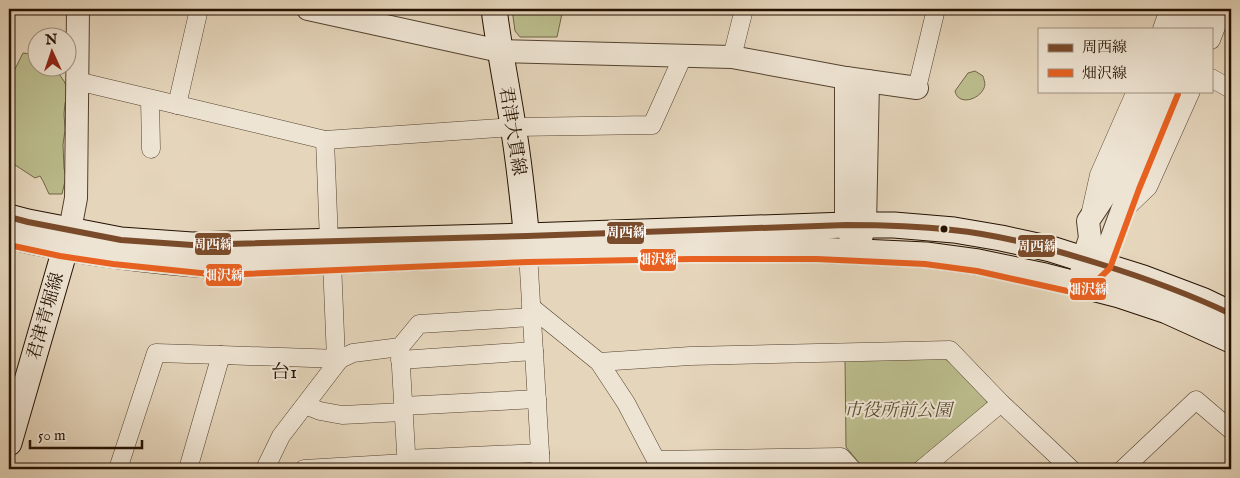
<svg xmlns="http://www.w3.org/2000/svg" width="1240" height="478" viewBox="0 0 1240 478" font-family="'IM FELL English','Noto Serif JP',serif">
<rect width="100%" height="100%" fill="#e5d5bb"/>
<filter id="stains"><feTurbulence type="fractalNoise" baseFrequency=".004" numOctaves="4"/><feColorMatrix values="0 0 0 0 .2 0 0 0 0 .09 0 0 0 0 .02 0 0 0 .5 -.17"/></filter>
<radialGradient id="worn" r=".72"><stop offset=".6" stop-color="#630" stop-opacity="0"/><stop offset="1" stop-color="#630" stop-opacity=".3"/></radialGradient>
<g fill="#bbbc8c" stroke="#706646">
<polygon points="512,9 563,9 557,37 520,37 515,31"/>
<polygon points="23,53 37,55 38,68 50,68 50,70 59,74 64,81 67,88 68,97 65,103 64,114 65,130 63,145 64,168 66,177 62,194 49,194 43,181 40,176 35,178 12,163 9,164 9,75 12,75"/>
<path d="M975 71 983 76C984 80 986 84 984 88 979 100 958 106 955 91L968 73Z"/>
<polygon points="942,356 987,395 987,404 908,469 864,469 846,447 845,358"/>
</g>
<g fill="none" stroke-linecap="round" stroke-linejoin="round">
<g stroke="#54422f" stroke-width="19">
<g id="minor">
<polyline points="1162,29 1169,9"/>
<polyline points="1211,40 1223,9"/>
<polyline points="732,57 744,9"/>
<polyline points="1211,78 1231,89"/>
<polyline points="77,81 325,140 514,127 652,125 683,56"/>
<polyline points="917,88 936,9"/>
<polyline points="150,99 151,149"/>
<polyline points="177,105 199,9"/>
<polyline points="325,140 329,241"/>
<polyline points="1091,211 1099,175 1136,91"/>
<polyline points="1123,211 1148,187 1191,91"/>
<polyline points="528,253 541,469"/>
<polyline points="332,262 336,359"/>
<polyline points="531,307 599,362 626,403 656,460"/>
<polyline points="400,350 407,469"/>
<polyline points="400,360 534,351"/>
<polyline points="599,362 690,356 950,350 1001,403 1071,469"/>
<polyline points="305,405 320,411 342,415 403,412"/>
<polyline points="403,406 537,399"/>
<polyline points="406,459 540,453"/>
<polyline points="656,460 841,457 852,469"/>
<polyline points="118,469 156,353 221,355"/>
<polyline points="188,469 221,355 340,359 353,353 400,347 419,324 532,317"/>
<polyline points="265,469 281,436 340,359"/>
<polyline points="304,469 406,463"/>
<polyline points="922,469 1001,403"/>
<polyline points="1123,469 1196,400 1231,430"/>
</g>
</g>
<g stroke="#54422f" stroke-width="24">
<g id="tertiary">
<polyline points="308,9 500,51 732,57 846,78 917,88"/>
<polyline points="1176,29 1183,9"/>
<polyline points="1195,29 1202,9"/>
<polyline points="846,78 846,225 857,252"/>
<polyline points="70,230 76,198 78,9"/>
<polyline points="860,242 865,225 868,81"/>
<polyline points="1081,277 1083,259 1090,238 1088,221 1114,182 1150,91"/>
<polyline points="1089,277 1102,264 1131,186 1170,91"/>
</g>
</g>
<g stroke="#241100" stroke-width="27">
<g id="secondary">
<path d="M494 9C499 48 507 87 513 126 520 167 524 209 528 251"/>
<polyline points="9,217 28,222 121,240 192,245 527,236 846,225 894,225 954,230 1001,238 1051,249 1143,278 1204,301 1231,314"/>
<path d="M9 236C78 253 150 261 221 266L528 253 691 250H817L926 255 978 262 1045 276 1119 295 1167 311 1231 340"/>
<polyline points="9,443 70,232"/>
</g>
</g>
<use href="#minor" stroke="#eee4d3" stroke-width="18"/>
<use href="#tertiary" stroke="#eee4d3" stroke-width="22"/>
<use href="#secondary" stroke="#eee4d3" stroke-width="25"/>
<g stroke="#eee4d3" stroke-width="10">
<path id="bus-1" d="M9 217 28 222 121 240 192 245 527 236 846 225C882 225 917 226 952 230 1002 235 1052 249 1100 264 1145 278 1189 294 1231 314"/>
</g>
<g stroke="#eee4d3" stroke-width="10">
<polyline id="bus-2" points="9,245 60,256 113,264 220,275 528,262 691,259 817,259 925,264 977,271 1081,294 1086,291 1110,268 1139,189 1178,94"/>
</g>
<use href="#bus-1" stroke="#7a4b2a" stroke-width="6"/>
<use href="#bus-2" stroke="#e86120" stroke-width="6"/>
</g>
<circle fill="#241100" stroke="#eee4d3" stroke-width="2" cx="944" cy="229" r="4.5"/>
<g text-anchor="middle" stroke-width="4" stroke-linejoin="round" paint-order="stroke">
<g font-size="18" fill="#241100" stroke="#eee4d3">
<text transform="translate(513 131) rotate(81)" y="6">君津大貫線</text>
<text transform="translate(45 316) rotate(-74)" y="6">君津青堀線</text>
</g>
<g font-size="18" font-style="italic" fill="#594d31" stroke="#eee4d3">
<text x="898" y="416">市役所前公園</text>
</g>
<g font-size="19" fill="#241100" stroke="#eee4d3">
<text x="284" y="378">台1</text>
</g>
</g>
<g stroke="#eee4d3" stroke-width="2">
<rect x="606" y="221" width="39" height="24" rx="5" fill="#7a4b2a"/>
<rect x="194" y="232" width="38" height="24" rx="5" fill="#7a4b2a"/>
<rect x="1017" y="234" width="39" height="24" rx="5" fill="#7a4b2a"/>
<rect x="639" y="248" width="38" height="24" rx="5" fill="#e86120"/>
<rect x="205" y="263" width="38" height="24" rx="5" fill="#e86120"/>
<rect x="1069" y="277" width="38" height="24" rx="5" fill="#e86120"/>
</g>
<g font-size="14" text-anchor="middle" font-weight="bold" fill="#fff">
<text x="626" y="237">周西線</text>
<text x="213" y="249">周西線</text>
<text x="1037" y="251">周西線</text>
<text x="658" y="264">畑沢線</text>
<text x="224" y="280">畑沢線</text>
<text x="1088" y="294">畑沢線</text>
</g>
<rect width="1240" height="478" fill="none" stroke="#e5d5bb" stroke-width="30"/>
<rect x="10" y="10" width="1220" height="458" fill="none" stroke="#241100" stroke-width="2.5"/>
<rect x="15" y="15" width="1210" height="448" fill="none" stroke="#241100"/>
<rect x="1038" y="28" width="175" height="65" fill="#eee4d3" stroke="#9d907f"/>
<rect x="1048" y="44" width="25" height="8" fill="#7a4b2a" stroke="#9d907f"/>
<text x="1082" y="52" font-size="15" fill="#241100">周西線</text>
<rect x="1048" y="69" width="25" height="8" fill="#e86120" stroke="#9d907f"/>
<text x="1082" y="78" font-size="15" fill="#241100">畑沢線</text>
<g transform="translate(52 52) rotate(357)"><circle r="24" fill="#eee4d3" stroke="#9d907f"/>
<path d="M0-4L9 19L0 12L-9 19Z" fill="#8f2418"/>
<text y="-8" font-size="14" font-weight="bold" text-anchor="middle" fill="#241100">N</text>
</g>
<path d="M30 440v8h112v-8" fill="none" stroke="#241100" stroke-width="2.5"/>
<text x="38" y="440" font-size="15" fill="#241100" stroke="#eee4d3" stroke-width="4" paint-order="stroke">50 m</text>
<rect width="100%" height="100%" filter="url(#stains)"/>
<rect width="100%" height="100%" fill="url(#worn)"/>
</svg>
